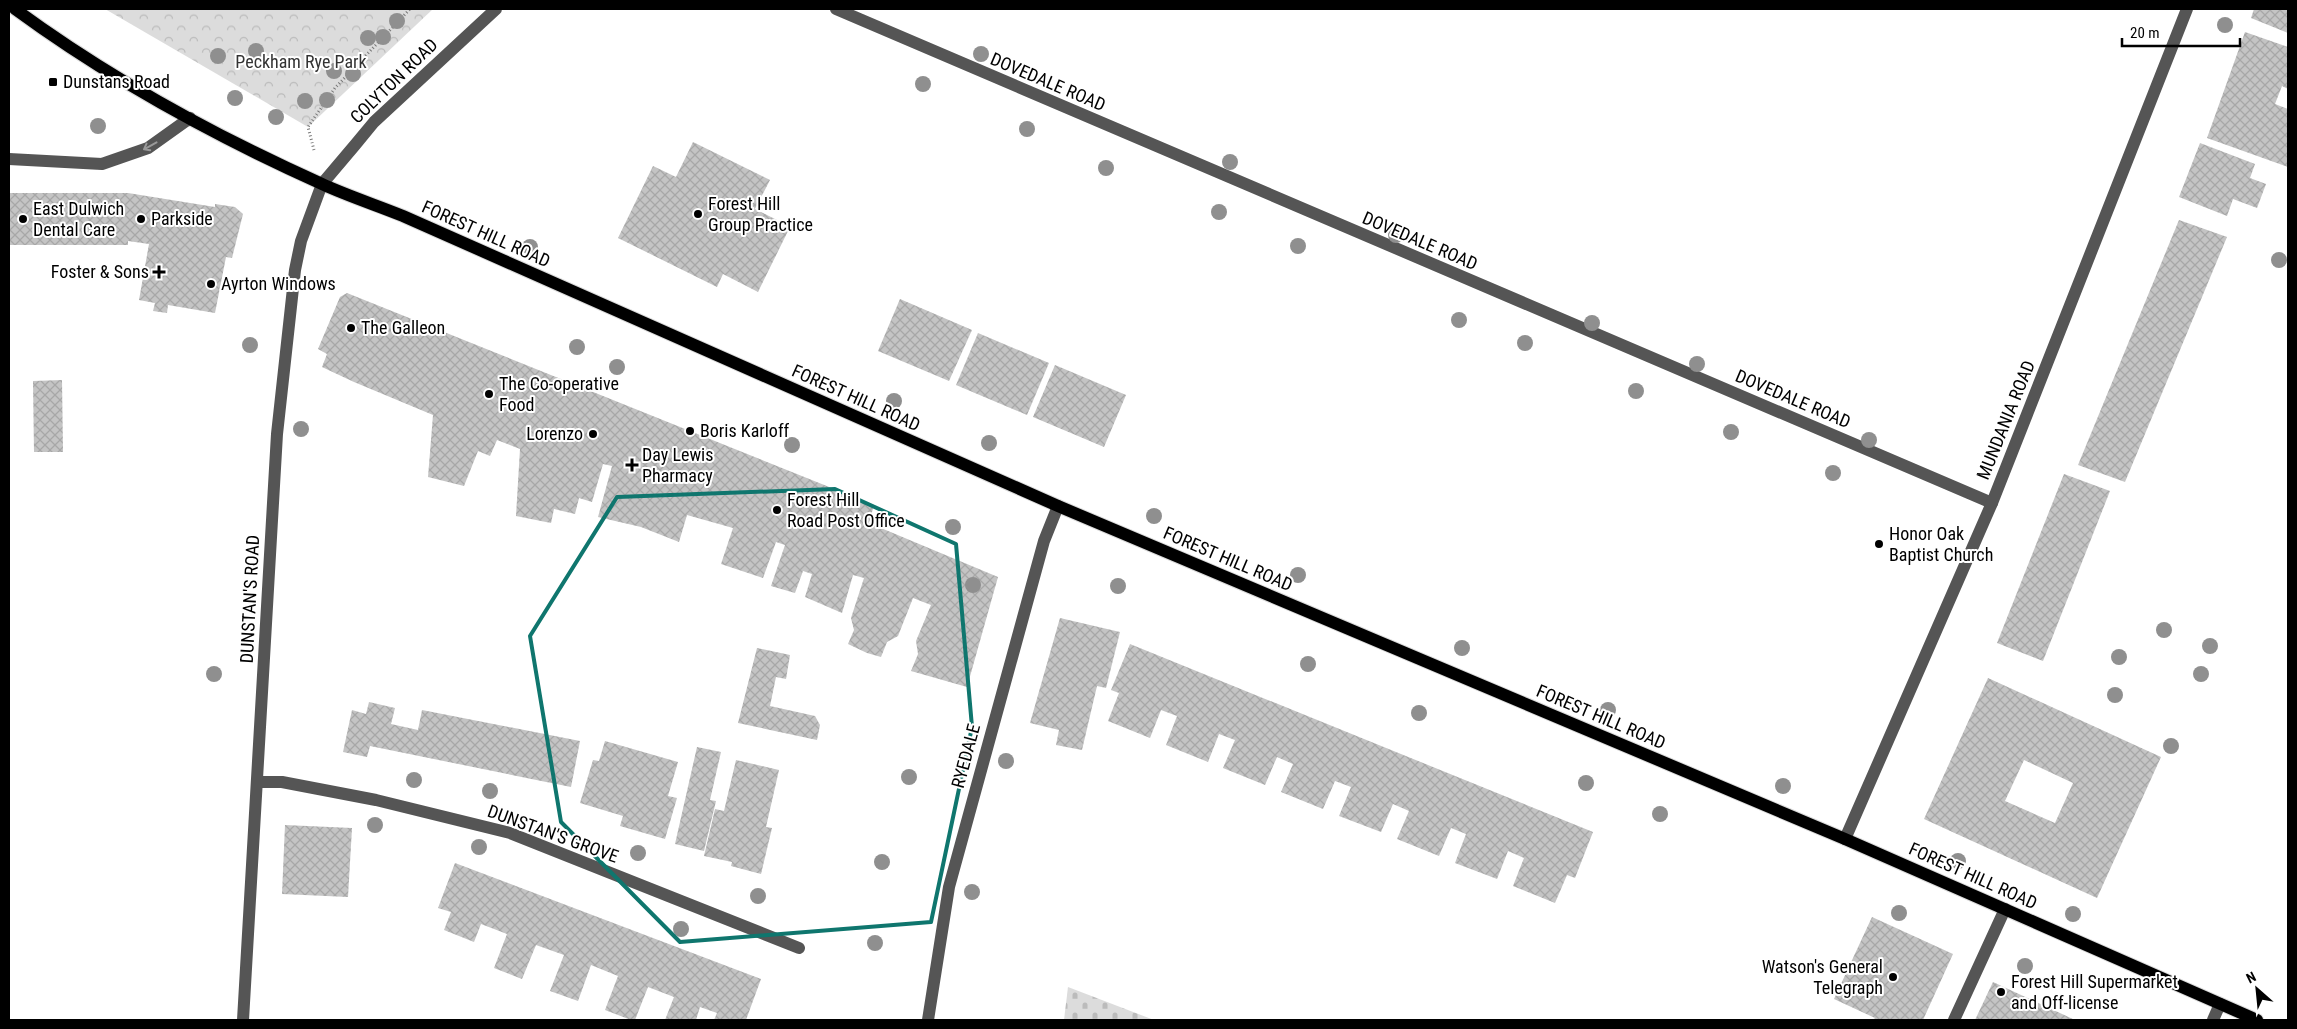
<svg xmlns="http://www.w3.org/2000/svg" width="2297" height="1029" viewBox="0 0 2297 1029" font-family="'Roboto Condensed',sans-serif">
<defs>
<pattern id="cemetery-stones" width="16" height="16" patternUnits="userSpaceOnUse" patternTransform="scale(1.25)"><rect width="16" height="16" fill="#dcdcdc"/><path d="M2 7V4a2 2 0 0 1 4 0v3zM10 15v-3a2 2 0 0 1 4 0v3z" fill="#bbb"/></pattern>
<pattern id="park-crowns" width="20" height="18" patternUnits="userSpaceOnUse" patternTransform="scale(1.25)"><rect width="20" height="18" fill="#dcdcdc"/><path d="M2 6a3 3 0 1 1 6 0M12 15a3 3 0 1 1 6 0" fill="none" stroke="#bbb"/></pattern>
<pattern id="building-cross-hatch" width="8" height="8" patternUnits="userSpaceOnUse" patternTransform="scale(1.25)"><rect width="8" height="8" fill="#c4c4c4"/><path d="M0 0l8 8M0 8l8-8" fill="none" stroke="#a7a7a7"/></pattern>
</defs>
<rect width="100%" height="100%" fill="#fff"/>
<polygon fill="url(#cemetery-stones)" points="1068,987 1154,1020 1064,1020"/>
<polygon fill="url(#park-crowns)" points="105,9 433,9 308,127"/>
<g fill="url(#building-cross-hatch)" fill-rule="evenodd">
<polygon points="2254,9 2288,9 2288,33 2251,18"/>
<polygon points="2245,32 2288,47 2288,89 2282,86 2275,104 2288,109 2288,167 2207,138"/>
<polygon points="693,142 770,180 755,209 777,220 775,225 788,231 758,292 723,274 717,287 618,238 653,166 676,177"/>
<polygon points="2200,143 2255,164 2250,178 2266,184 2257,208 2233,199 2227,216 2179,197"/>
<polygon points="9,193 128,193 215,207 215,204 235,207 243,214 232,258 226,257 215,313 168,305 167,313 153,311 155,303 139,300 149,244 128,241 128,245 9,245"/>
<polygon points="2179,220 2227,237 2125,482 2078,465"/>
<polygon points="347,293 874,505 869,523 998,577 967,687 911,671 918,654 916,641 931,605 913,598 898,636 887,642 881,657 867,653 848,644 854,630 851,618 864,578 853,575 842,613 805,597 812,574 803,571 795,593 771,586 785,545 776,542 763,578 721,564 733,528 687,515 679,542 641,527 598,517 612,466 603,464 592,502 579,498 575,514 554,509 551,523 516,516 520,449 497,440 490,456 478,451 464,486 428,477 433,415 354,382 322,367 327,354 318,349 340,297"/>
<polygon points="900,299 972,330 949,381 878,351"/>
<polygon points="978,333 1049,363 1027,415 956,385"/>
<polygon points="1055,365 1126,395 1104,447 1033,417"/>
<polygon points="62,380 63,452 34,452 33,381"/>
<polygon points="2064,474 2110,491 2043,661 1997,643"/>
<polygon points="1060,618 1120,632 1106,688 1097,686 1082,750 1056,745 1059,730 1030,723"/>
<polygon points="1130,644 1593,832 1575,878 1567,875 1555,903 1513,886 1524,858 1508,851 1497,879 1455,863 1466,834 1451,828 1439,856 1397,839 1409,811 1393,804 1381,832 1339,816 1351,787 1335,781 1323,809 1281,792 1293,764 1277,757 1265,785 1223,768 1235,740 1219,734 1208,762 1166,745 1177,716 1161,710 1150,738 1108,721 1119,693 1111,690"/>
<polygon points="757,648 790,655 786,679 776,677 770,706 815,716 820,725 817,740 738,723"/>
<path d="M1988 678 2161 757 2097 898 1924 819ZM2024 760 2073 783 2055 823 2005 801Z"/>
<polygon points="369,702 395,708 391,724 418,730 422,710 580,741 571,787 370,746 367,757 343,752 352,710 366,714"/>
<polygon points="605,741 678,762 668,796 677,798 665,839 620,826 623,816 580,803 593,760 599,761"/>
<polygon points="697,747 721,752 710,800 716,801 704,851 675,844"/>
<polygon points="736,760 779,770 766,827 772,828 761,874 731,866 732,862 704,856 715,809 724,811"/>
<polygon points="285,825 352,828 348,897 282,894"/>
<polygon points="455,863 761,979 746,1020 714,1020 717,1013 700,1007 696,1020 665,1020 674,997 648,987 635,1020 631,1020 605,1010 618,976 591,965 578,1001 550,991 564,955 536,945 522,979 494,968 507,934 481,924 474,942 444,930 451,912 438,908"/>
<polygon points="1872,917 1953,954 1923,1020 1873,1020 1875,1018 1834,999"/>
<polygon points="1993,982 2075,1020 1975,1020"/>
</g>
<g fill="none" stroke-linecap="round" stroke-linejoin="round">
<g stroke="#dbdbdb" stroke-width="14">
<path id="major" d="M15 9C109 78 215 136 322 184 348 196 376 205 403 216L1058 506 1845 839 2257 1020"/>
</g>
<polyline stroke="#777" stroke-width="3" stroke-dasharray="1 2.5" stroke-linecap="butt" points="314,150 308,127 335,88 410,9"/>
<g stroke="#555" stroke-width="12">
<polyline points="836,9 1992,503"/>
<polyline points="9,159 102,164 148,148 190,118"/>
<polyline points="257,782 282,782 376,800 510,833 799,948"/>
<polyline points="1845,839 1992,503 2187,9"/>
<polyline points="243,1020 277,434 295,270 301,241 322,184 355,145 374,122 496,9"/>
<polyline points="928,1020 949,887 1044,541 1058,506"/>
<polyline points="1954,1020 2005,909"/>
<polyline points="2213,1020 2220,1004"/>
</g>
<use href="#major" stroke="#000" stroke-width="12"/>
</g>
<g fill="#8f8f8f">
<circle cx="397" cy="21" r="8"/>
<circle cx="2225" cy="25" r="8"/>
<circle cx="383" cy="37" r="8"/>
<circle cx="368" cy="38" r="8"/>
<circle cx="256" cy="51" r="8"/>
<circle cx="981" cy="54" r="8"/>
<circle cx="218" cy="56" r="8"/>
<circle cx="334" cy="71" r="8"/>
<circle cx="353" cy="74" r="8"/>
<circle cx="923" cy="84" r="8"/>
<circle cx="235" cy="98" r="8"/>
<circle cx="327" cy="100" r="8"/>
<circle cx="305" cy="101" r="8"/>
<circle cx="276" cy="117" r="8"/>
<circle cx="98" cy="126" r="8"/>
<circle cx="1027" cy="129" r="8"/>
<circle cx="1230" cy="162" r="8"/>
<circle cx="1106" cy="168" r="8"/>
<circle cx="1219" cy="212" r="8"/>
<circle cx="1396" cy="235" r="8"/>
<circle cx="1298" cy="246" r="8"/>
<circle cx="530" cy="247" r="8"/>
<circle cx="2279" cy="260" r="8"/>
<circle cx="1459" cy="320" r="8"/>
<circle cx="1592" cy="323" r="8"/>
<circle cx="1525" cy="343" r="8"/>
<circle cx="250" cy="345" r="8"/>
<circle cx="577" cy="347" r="8"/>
<circle cx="1697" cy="364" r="8"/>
<circle cx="617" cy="367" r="8"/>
<circle cx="1636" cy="391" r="8"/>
<circle cx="894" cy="401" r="8"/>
<circle cx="301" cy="429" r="8"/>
<circle cx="1731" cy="432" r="8"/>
<circle cx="1869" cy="440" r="8"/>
<circle cx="989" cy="443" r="8"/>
<circle cx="792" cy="445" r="8"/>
<circle cx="1833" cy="473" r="8"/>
<circle cx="1154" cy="516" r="8"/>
<circle cx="953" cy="527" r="8"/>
<circle cx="1298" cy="575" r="8"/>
<circle cx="973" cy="585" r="8"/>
<circle cx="1118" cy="586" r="8"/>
<circle cx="2164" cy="630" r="8"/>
<circle cx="2210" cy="646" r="8"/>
<circle cx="1462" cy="648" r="8"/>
<circle cx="2119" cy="657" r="8"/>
<circle cx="1308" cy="664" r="8"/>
<circle cx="214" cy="674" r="8"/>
<circle cx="2201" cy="674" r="8"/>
<circle cx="2115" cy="695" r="8"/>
<circle cx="1608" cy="710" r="8"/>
<circle cx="1419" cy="713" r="8"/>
<circle cx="2171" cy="746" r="8"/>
<circle cx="1006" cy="761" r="8"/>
<circle cx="909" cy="777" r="8"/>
<circle cx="414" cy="780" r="8"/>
<circle cx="1586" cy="783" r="8"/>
<circle cx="1783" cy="786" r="8"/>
<circle cx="490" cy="791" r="8"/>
<circle cx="1660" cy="814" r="8"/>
<circle cx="375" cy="825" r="8"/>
<circle cx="479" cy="847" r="8"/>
<circle cx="638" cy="853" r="8"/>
<circle cx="1958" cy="861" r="8"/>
<circle cx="882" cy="862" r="8"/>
<circle cx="972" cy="892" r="8"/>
<circle cx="758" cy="896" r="8"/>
<circle cx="1899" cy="913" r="8"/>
<circle cx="2073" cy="914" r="8"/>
<circle cx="681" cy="929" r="8"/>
<circle cx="875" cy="943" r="8"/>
<circle cx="2025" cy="966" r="8"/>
</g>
<defs><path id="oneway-shaft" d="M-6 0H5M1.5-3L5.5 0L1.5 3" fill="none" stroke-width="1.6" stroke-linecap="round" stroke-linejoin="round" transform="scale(1.25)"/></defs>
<use stroke="#999" href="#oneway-shaft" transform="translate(150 146) rotate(151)"/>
<path fill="none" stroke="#0f766e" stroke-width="4" stroke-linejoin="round" d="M835 489 956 544 972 727 931 922 680 942 561 822 530 636 617 497Z"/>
<g fill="#000" stroke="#fff" stroke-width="2">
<rect x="48" y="77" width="10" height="10" rx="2.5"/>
<circle cx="698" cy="214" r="5"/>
<circle cx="23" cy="219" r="5"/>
<circle cx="141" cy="219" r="5"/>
<path d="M156.5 264.5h5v5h5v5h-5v5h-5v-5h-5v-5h5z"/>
<circle cx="211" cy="284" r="5"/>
<circle cx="351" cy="328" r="5"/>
<circle cx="489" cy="394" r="5"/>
<circle cx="690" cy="431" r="5"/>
<circle cx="593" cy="434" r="5"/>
<path d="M629.5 457.5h5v5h5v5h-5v5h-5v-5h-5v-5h5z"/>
<circle cx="777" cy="510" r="5"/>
<circle cx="1879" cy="544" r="5"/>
<circle cx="1893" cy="977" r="5"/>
<circle cx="2001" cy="992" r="5"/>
</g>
<g text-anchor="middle" stroke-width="4" stroke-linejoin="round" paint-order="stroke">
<g font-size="18" fill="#333" stroke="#fff">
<text x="301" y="68">Peckham Rye Park</text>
</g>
<g font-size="18" fill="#000" stroke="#fff">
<text transform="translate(394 81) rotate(-44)" y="6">COLYTON ROAD</text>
<text transform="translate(1048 82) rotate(23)" y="6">DOVEDALE ROAD</text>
<text transform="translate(486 234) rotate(24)" y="6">FOREST HILL ROAD</text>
<text transform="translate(1420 241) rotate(23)" y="6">DOVEDALE ROAD</text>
<text transform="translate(856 398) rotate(24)" y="6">FOREST HILL ROAD</text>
<text transform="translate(1793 399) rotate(23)" y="6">DOVEDALE ROAD</text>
<text transform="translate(2006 420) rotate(-68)" y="6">MUNDANIA ROAD</text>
<text transform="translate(1228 559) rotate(23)" y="6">FOREST HILL ROAD</text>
<text transform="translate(250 599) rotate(-87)" y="6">DUNSTAN'S ROAD</text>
<text transform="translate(1601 717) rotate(23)" y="6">FOREST HILL ROAD</text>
<text transform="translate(966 756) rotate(-75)" y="6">RYEDALE</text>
<text transform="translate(553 834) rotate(20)" y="6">DUNSTAN'S GROVE</text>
<text transform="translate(1973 876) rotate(24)" y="6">FOREST HILL ROAD</text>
</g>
<g font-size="18" fill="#000" stroke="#fff" text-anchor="start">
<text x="63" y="88">Dunstans Road</text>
<text x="708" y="210">Forest Hill<tspan x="708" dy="21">Group Practice</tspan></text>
<text x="33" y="215">East Dulwich<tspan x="33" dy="21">Dental Care</tspan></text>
<text x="151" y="225">Parkside</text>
<text x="149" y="278" text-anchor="end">Foster &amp; Sons</text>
<text x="221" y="290">Ayrton Windows</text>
<text x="361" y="334">The Galleon</text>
<text x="499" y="390">The Co-operative<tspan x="499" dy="21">Food</tspan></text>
<text x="700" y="437">Boris Karloff</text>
<text x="583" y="440" text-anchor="end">Lorenzo</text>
<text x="642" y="461">Day Lewis<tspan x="642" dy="21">Pharmacy</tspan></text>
<text x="787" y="506">Forest Hill<tspan x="787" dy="21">Road Post Office</tspan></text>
<text x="1889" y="540">Honor Oak<tspan x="1889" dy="21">Baptist Church</tspan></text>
<text x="1883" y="973" text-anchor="end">Watson's General<tspan x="1883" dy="21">Telegraph</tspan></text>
<text x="2011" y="988">Forest Hill Supermarket<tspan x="2011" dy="21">and Off-license</tspan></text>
</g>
</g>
<rect width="2297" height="1029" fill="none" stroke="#000000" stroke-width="20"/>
<g transform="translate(2257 989) rotate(333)" stroke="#ffffff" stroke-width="4" paint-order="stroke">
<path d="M0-4L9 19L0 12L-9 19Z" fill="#000000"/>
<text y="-8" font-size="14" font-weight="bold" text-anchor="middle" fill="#000000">N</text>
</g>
<path d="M2122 38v8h118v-8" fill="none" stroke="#000000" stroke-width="2.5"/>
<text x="2130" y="38" font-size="15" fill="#000000" stroke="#ffffff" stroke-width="4" paint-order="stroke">20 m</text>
</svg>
